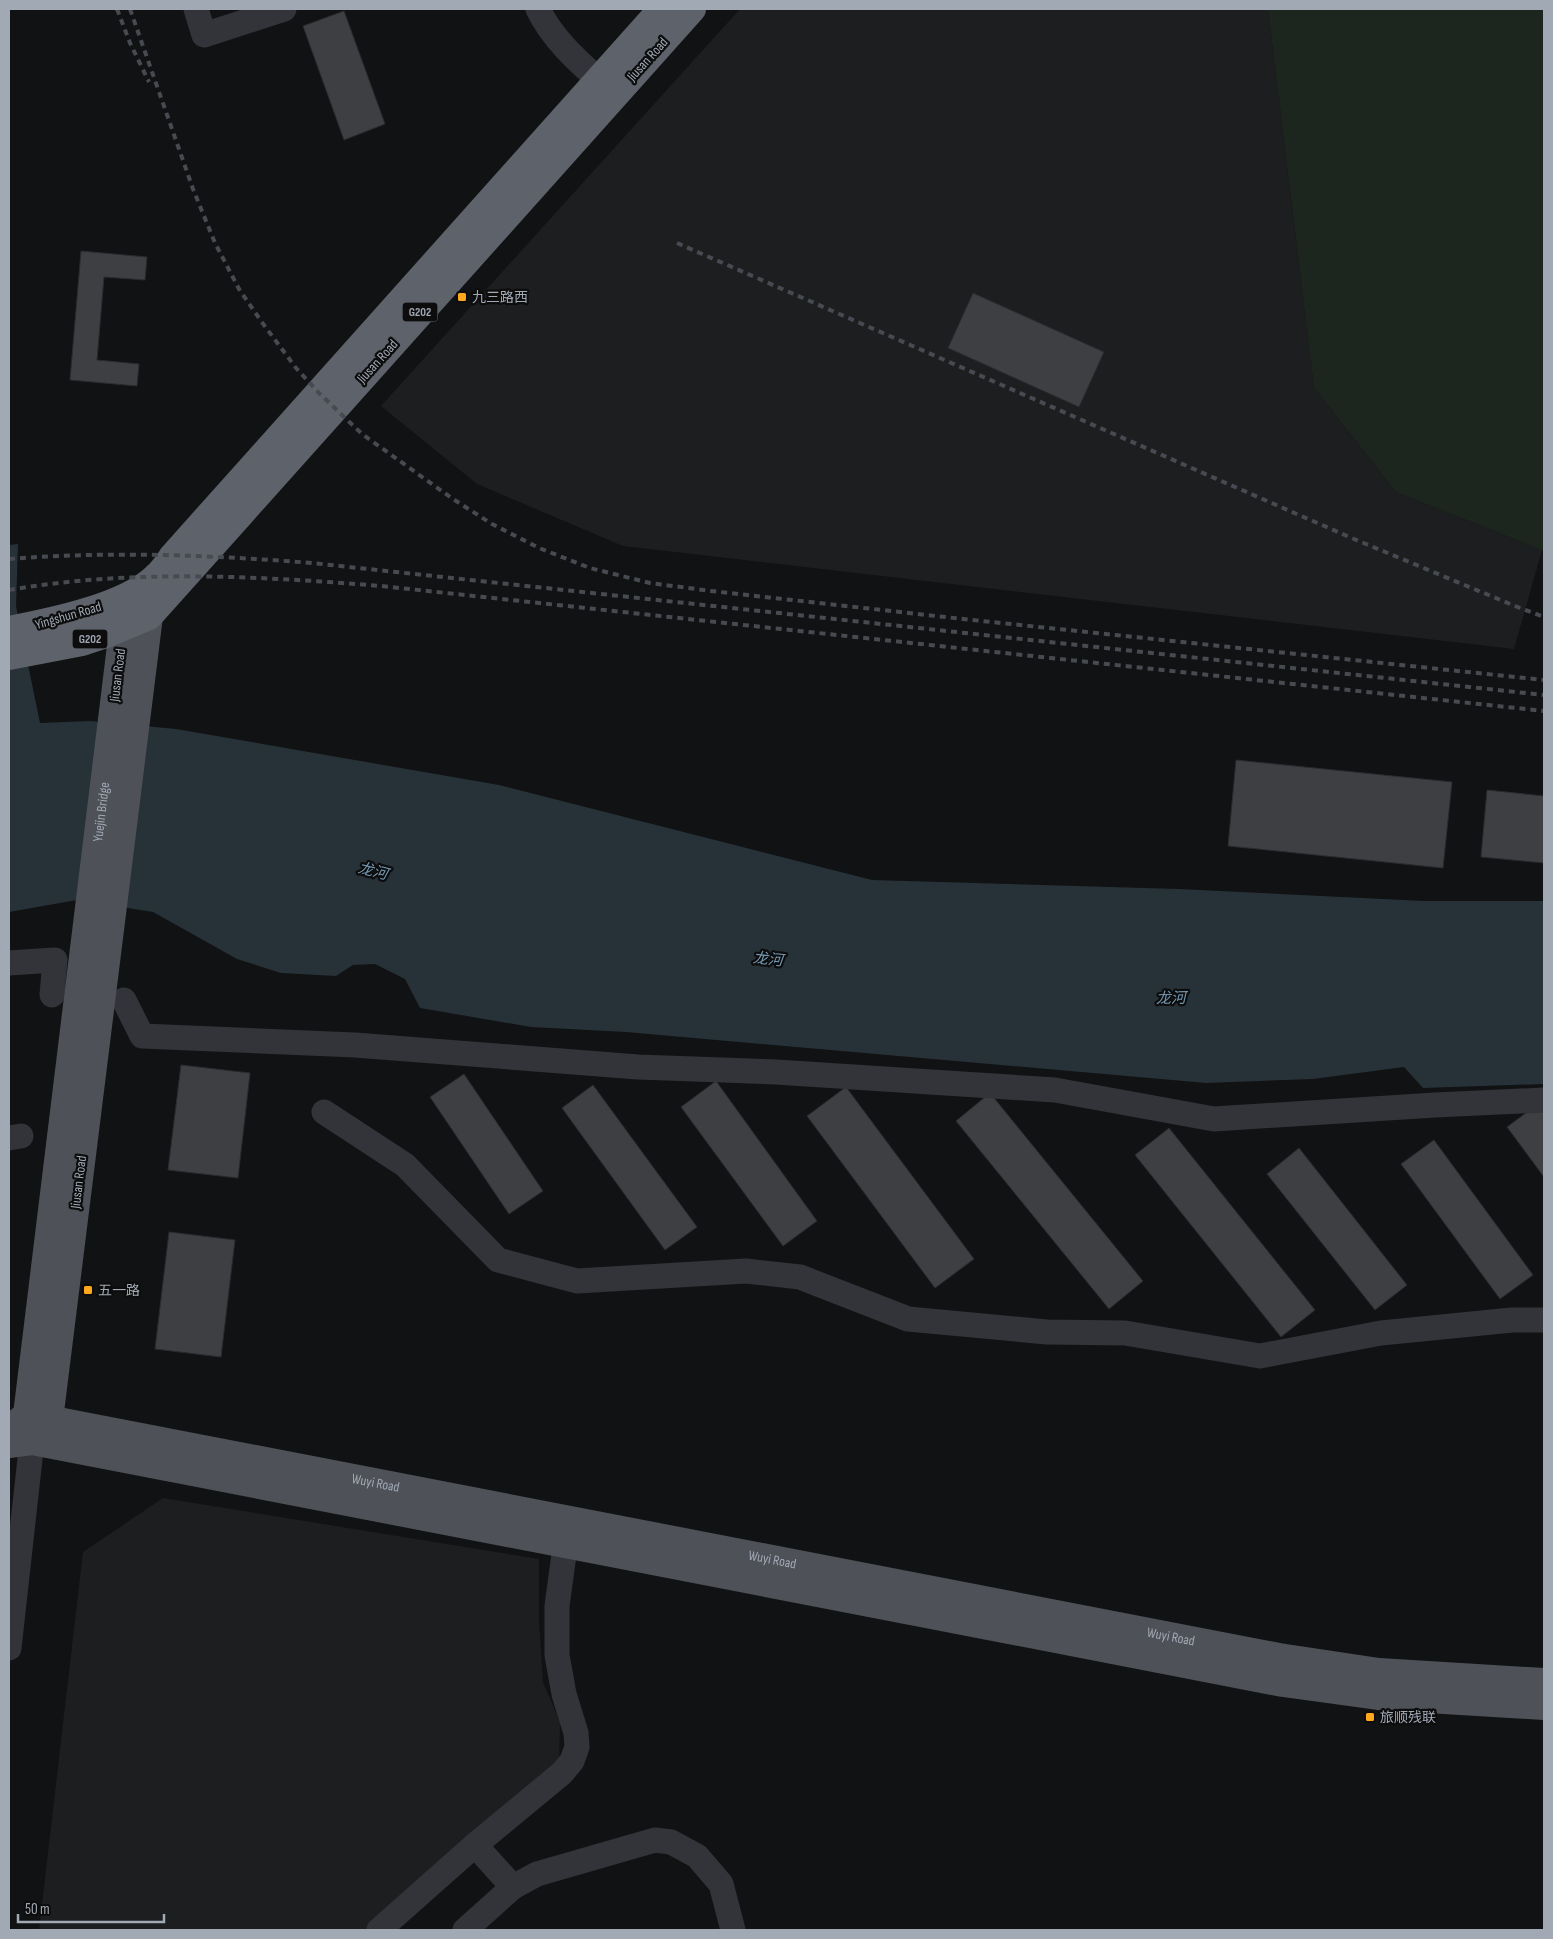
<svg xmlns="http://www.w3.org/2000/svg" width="1553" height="1939" viewBox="0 0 1553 1939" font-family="'Sofia Sans Condensed','Noto Sans SC',sans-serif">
<rect width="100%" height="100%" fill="#111213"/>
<g fill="#1d1e20">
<polygon points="740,9 1268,9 1314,388 1396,492 1542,550 1514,649 623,546 477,484 381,406"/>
<polygon points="163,1498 539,1559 539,1622 543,1682 560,1722 559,1766 371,1930 39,1930 83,1552"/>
</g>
<polygon fill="#1d261e" points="1268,9 1544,9 1544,551 1396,492 1314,388"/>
<polygon fill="#273138" points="18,544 16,606 40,723 91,721 176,729 499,785 872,880 1179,889 1424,901 1544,901 1544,1084 1423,1088 1404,1067 1313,1079 1206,1083 626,1032 531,1027 420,1008 405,979 375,964 353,965 336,976 281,973 237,959 153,912 77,900 9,912 9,545"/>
<g fill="#3d3f43" stroke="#2b2b30">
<polygon points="344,11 385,124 344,140 303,26"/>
<polygon points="81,251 147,257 145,280 104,277 97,360 139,364 137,386 70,380"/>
<polygon points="973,293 1104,352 1079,407 948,348"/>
<polygon points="1236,760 1452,782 1443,868 1228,846"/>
<polygon points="1487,790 1544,796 1544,863 1481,857"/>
<polygon points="181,1065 250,1073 238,1178 168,1170"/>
<polygon points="464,1074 543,1191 509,1214 430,1097"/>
<polygon points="716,1081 817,1221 783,1246 681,1107"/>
<polygon points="593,1085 697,1227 665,1250 562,1108"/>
<polygon points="846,1087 974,1259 935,1288 807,1116"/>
<polygon points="990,1093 1143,1281 1109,1309 956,1121"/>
<polygon points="1538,1104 1544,1113 1544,1177 1507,1127"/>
<polygon points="1169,1128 1315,1310 1281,1337 1135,1155"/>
<polygon points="1434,1140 1533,1275 1500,1299 1401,1164"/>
<polygon points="1299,1148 1407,1285 1375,1310 1267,1174"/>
<polygon points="169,1232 235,1240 221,1357 155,1349"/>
</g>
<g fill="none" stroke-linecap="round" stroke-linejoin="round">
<g stroke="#323439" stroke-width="25">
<polyline points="196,9 204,35 284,9"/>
<path d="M538 9C555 44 585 67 613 93"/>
<polyline points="9,963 55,960 52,995"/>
<polyline points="124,1000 142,1036 355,1045 638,1067 776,1072 1055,1090 1214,1119 1435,1105 1544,1100"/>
<polyline points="324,1112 405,1165 498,1260 577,1281 746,1271 800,1277 908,1319 1047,1332 1125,1333 1260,1356 1381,1333 1512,1320 1544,1320"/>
<polyline points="9,1138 21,1136"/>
<polyline points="9,1648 32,1441"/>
<polyline points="513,1887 475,1845 562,1773 572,1761 577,1747 576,1733 564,1694 557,1655 557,1606 568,1525"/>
<polyline points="379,1930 475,1845"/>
<polyline points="465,1930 513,1887 537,1874 655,1840 671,1842 697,1856 721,1884 733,1930"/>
</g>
<g stroke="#4e5158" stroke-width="28">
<path id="s1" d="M9 1429 27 1415 1279 1657 1379 1672 1544 1682"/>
<path id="s2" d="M31 1433 27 1415 126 605"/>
<polyline points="38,1434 49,1420 149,616"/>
<polyline points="9,1444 32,1441 1283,1683 1378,1696 1544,1706"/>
</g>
<g stroke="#5e626a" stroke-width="28">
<path d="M9 630C51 622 125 607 156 577 163 571 168 563 173 556L662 9"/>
<polyline points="9,656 82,642 106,634 149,616 692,9"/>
</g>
<g stroke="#474a50" stroke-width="4" stroke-dasharray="6 5" stroke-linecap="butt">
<polyline points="117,9 130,43 149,82"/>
<polyline points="130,9 193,189 215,243 239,289 261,321 296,368 319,393 362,434 453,499 492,524 539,548 590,568 650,583 711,591 963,619 1544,680"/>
<polyline points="677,243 1354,539 1515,606 1544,617"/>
<path d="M9 559C110 551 211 555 312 563L1544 695"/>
<path d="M9 590C132 569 257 576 381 586L1544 711"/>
</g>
</g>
<g fill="#ffa81e" stroke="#0d0d0e" stroke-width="2">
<rect x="457" y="292" width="10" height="10" rx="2.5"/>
<rect x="83" y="1285" width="10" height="10" rx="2.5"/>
<rect x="1365" y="1712" width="10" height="10" rx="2.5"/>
</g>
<g text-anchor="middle" stroke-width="4.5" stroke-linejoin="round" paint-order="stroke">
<g fill="#0d0d0e" stroke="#757a83" stroke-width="1">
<rect x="402.5" y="302.5" width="35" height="19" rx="4"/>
<rect x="72.5" y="629.5" width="35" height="19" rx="4"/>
</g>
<g font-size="12" font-weight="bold" fill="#a1a9b5">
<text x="420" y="316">G202</text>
<text x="90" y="643">G202</text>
</g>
<g font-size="14" fill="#a1a9b5" stroke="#0d0d0e">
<text transform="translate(647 59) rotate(-48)" y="5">Jiusan Road</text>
<text transform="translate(377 361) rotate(-48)" y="5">Jiusan Road</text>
<text transform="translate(68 615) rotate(-16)" y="5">Yingshun Road</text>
<text transform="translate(117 675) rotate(-83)" y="5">Jiusan Road</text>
<text dy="5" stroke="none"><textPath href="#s2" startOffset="626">Yuejin Bridge</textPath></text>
<text transform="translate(78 1182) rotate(-83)" y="5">Jiusan Road</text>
<text dy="5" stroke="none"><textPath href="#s1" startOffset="378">Wuyi Road</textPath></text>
<text dy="5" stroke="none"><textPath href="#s1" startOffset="782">Wuyi Road</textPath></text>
<text dy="5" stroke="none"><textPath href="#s1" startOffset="1188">Wuyi Road</textPath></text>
</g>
<g font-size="14" fill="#a1a9b5" stroke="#0d0d0e" text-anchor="start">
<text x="472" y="302">九三路西</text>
<text x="98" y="1295">五一路</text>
<text x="1380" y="1722">旅顺残联</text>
</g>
<g font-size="15" font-style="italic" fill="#749ab4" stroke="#0d0d0e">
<text transform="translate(373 871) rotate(14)" y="5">龙河</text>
<text transform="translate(768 959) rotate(6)" y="5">龙河</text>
<text transform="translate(1171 998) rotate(-1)" y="5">龙河</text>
</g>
</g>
<rect width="1553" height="1939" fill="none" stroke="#a1a9b5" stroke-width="20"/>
<path d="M18 1914v8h146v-8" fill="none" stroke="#a1a9b5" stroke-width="2.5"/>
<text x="25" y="1914" font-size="15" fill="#a1a9b5" stroke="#0d0d0e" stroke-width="4" paint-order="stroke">50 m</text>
</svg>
